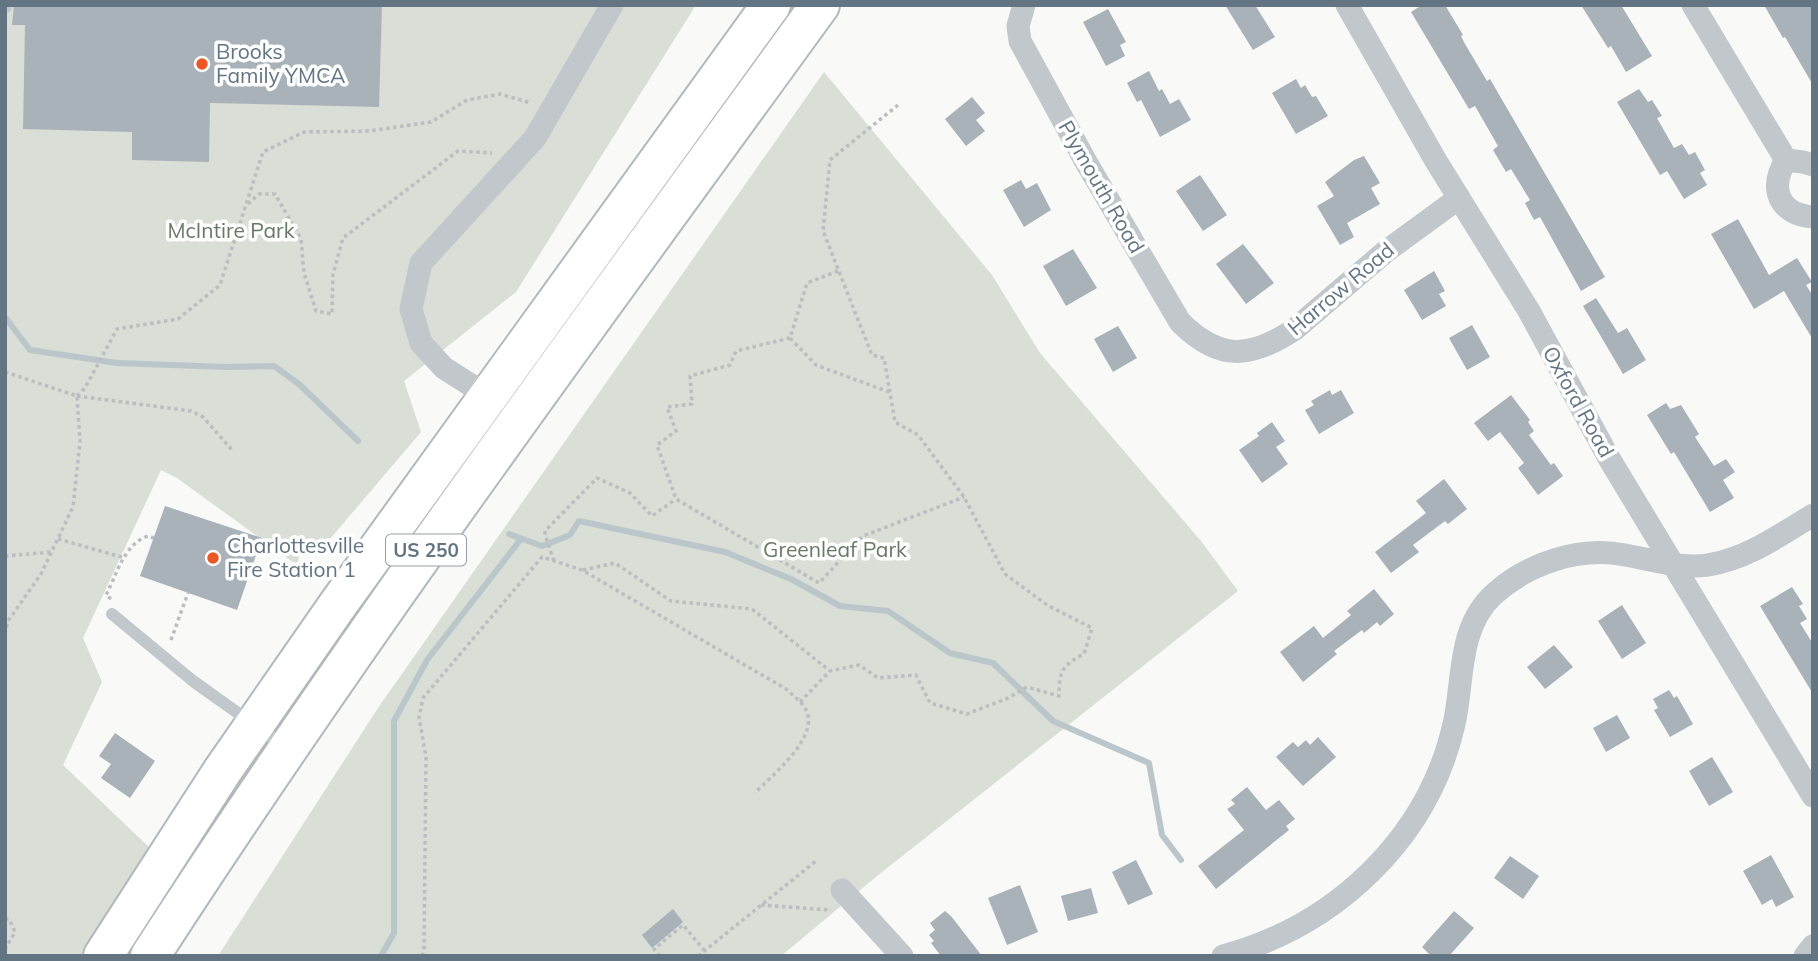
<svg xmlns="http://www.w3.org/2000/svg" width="1818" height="961" viewBox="0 0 1818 961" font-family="Mulish,sans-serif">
<rect width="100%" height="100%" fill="#f9f9f7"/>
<g fill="#d9ded6">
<polygon points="5,5 696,5 516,292 404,381 421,432 318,553 302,545 297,565 177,478 161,470 83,638 102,682 63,765 152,850 89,956 5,956"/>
<polygon points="824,72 992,275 1040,353 1201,541 1238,591 877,876 781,956 218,956 378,708"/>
</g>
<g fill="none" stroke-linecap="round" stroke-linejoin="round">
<g stroke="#bbc6cb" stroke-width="6">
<polyline points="5,317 30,350 117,363 226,367 274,366 299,384 358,441"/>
<polyline points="509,534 542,546 570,535 579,521 725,552 791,579 840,606 888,611 950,653 993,663 1053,721 1149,763 1162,835 1181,860"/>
<polyline points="381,956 394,933 394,721 427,660 521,539"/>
</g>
</g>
<g fill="#a9b2b9">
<polygon points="14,5 382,5 379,107 210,103 209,162 132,160 132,132 23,129 25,25 12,25"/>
<polygon points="1225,5 1255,5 1275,37 1253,50"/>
<polygon points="1422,5 1445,5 1463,35 1461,36 1465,44 1487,81 1490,79 1605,277 1581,291 1540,217 1534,220 1525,203 1530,200 1511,169 1506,172 1493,150 1498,146 1475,106 1469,109 1411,12"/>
<polygon points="1581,5 1621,5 1652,56 1626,72 1611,46 1608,48"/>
<polygon points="1764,5 1813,5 1813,85 1785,37 1783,38"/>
<polygon points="1108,9 1126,42 1120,45 1125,56 1106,66 1083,22"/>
<polygon points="1149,71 1159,91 1162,89 1170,104 1179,99 1191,120 1160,137 1141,100 1137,102 1127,83"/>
<polygon points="1296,79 1301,88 1305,85 1312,97 1316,96 1328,116 1296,134 1272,93"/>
<polygon points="1639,89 1648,102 1652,100 1662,116 1657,118 1674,148 1682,144 1689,155 1695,152 1705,170 1700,173 1707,185 1684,199 1667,171 1660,175 1617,102"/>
<polygon points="972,97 985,113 976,120 985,131 966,146 945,119"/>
<polygon points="1364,156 1380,183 1371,188 1380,204 1347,223 1354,237 1340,245 1317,206 1334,196 1325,182 1354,160"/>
<polygon points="1200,175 1227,215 1203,231 1176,191"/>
<polygon points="1021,180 1026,189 1037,183 1051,210 1024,227 1003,190"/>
<polygon points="1738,219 1769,275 1797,258 1812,282 1806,285 1813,296 1813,340 1784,291 1754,309 1711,234"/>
<polygon points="1243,244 1274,283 1246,304 1216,264"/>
<polygon points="1073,249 1097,288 1066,306 1043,266"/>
<polygon points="1434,271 1445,291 1439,294 1446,306 1422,320 1404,290"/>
<polygon points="1596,298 1618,333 1627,328 1646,360 1623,374 1583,306"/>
<polygon points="1472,325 1490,357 1467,370 1449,338"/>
<polygon points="1118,326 1137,358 1113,372 1094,339"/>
<polygon points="1330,390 1332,395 1341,390 1354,413 1319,434 1305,410 1314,405 1311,401"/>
<polygon points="1511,395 1530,420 1528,422 1534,431 1529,435 1551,465 1554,463 1563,476 1538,495 1518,468 1524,463 1500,432 1488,441 1474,423"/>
<polygon points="1666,403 1670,409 1681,405 1699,434 1695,437 1714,466 1726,459 1735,472 1723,480 1734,498 1710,512 1674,452 1671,454 1647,415"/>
<polygon points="1272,422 1285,441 1276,447 1288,464 1262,483 1239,450 1259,436 1257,433"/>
<polygon points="1444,479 1467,509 1448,524 1445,521 1413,545 1419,552 1391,573 1375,552 1426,513 1416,501"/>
<polygon points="165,506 262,538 237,610 140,576"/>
<polygon points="1792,587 1803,604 1799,606 1807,619 1800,623 1813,644 1813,694 1760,606"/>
<polygon points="1374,589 1394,614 1380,626 1377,622 1364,633 1362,630 1334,651 1337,654 1303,682 1280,652 1314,626 1323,638 1351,615 1347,611"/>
<polygon points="1622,605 1646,643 1622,659 1598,621"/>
<polygon points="1554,645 1573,667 1545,689 1527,667"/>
<polygon points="1669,690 1674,698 1677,696 1693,724 1670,737 1654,710 1658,708 1653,699"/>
<polygon points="1617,715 1630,738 1606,752 1593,728"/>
<polygon points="115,733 155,761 130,798 101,778 111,764 99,756"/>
<polygon points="1318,737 1336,757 1303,786 1276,757 1293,742 1298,747 1306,740 1310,745"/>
<polygon points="1712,757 1733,792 1709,806 1689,771"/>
<polygon points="1247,787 1266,810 1279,800 1295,819 1286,826 1289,830 1216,889 1198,866 1244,830 1227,809 1235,804 1231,800"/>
<polygon points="1771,855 1794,897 1776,907 1772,899 1762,905 1743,871"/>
<polygon points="1510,856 1539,876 1523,899 1494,878"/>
<polygon points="1136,860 1153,894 1128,905 1112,872"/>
<polygon points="1020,885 1038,932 1007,945 988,898"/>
<polygon points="1091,888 1098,913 1068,921 1061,896"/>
<polygon points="673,909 683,922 652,948 642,935"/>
<polygon points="945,911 951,916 982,956 941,956 931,943 934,941 929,935 935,930 930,923"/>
<polygon points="1454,911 1474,928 1449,956 1431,956 1422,947"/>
</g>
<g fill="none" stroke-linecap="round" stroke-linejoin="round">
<g stroke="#b3b8bc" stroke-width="42">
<g id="highway">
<polyline points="103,956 223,770 339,603 771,5"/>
<path d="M150 956C361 630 592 319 820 5"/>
</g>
</g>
<g stroke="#babec1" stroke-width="3.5" stroke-dasharray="3.5 3.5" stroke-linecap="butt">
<polyline points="248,204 259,194 275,194 301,239 304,273 316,311 332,314 333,274 343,238 458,151 492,153"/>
<polyline points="838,271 807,283 790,338 816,365 889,392"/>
<polyline points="790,338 736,351 730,365 690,376 692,404 667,407 676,431 657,445 676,499 819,583 863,536 964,497"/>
<polyline points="5,372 77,396 80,442 73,507 41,574 8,621 5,633"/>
<polyline points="77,396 85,388 117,329 178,319 220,285 263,152 304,132 369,131 431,122 467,100 500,94 531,103"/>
<polyline points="77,396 191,411 203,417 232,450"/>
<polyline points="58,539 125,558"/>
<polyline points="5,556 52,552"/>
<polyline points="554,561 545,535 545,531 597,478 630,493 652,516 676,499"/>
<polyline points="583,570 615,563 671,601 752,609 830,671"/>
<path d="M111 599 106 595C117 574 124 544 148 536L154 538"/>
<polyline points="171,640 188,593"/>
<path d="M800 702 830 671 859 665 878 678 916 675 930 703 967 714 1008 698 1027 687 1059 696C1059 672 1062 665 1084 654L1092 628 1047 605 1005 574 964 497 918 435 895 422 884 358 872 355 823 231 830 160 898 105"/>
<polyline points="761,905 831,910"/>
<polyline points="5,919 9,919 15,932 5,949"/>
<path d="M422 956 424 952 426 757 419 717 423 698 542 557 582 570 786 689C792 695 801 701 805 708 822 736 772 775 755 793"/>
<polyline points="660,956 654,949 683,925 704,950"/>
<polyline points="698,956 816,861"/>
</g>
<g stroke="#c2c7cb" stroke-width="12">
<polyline points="5,7 6,7"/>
<polyline points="112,614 193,681 284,746"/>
</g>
<g stroke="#c2c7cb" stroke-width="23">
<path d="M1024 5 1018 26 1020 41 1086 162 1180 322C1219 361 1250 359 1295 329L1385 252 1459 198"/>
<polyline points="1347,5 1436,161 1529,311 1610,460 1813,796"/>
<polyline points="1693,5 1786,160"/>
<path d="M1786 160C1769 188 1778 214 1813 217"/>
<polyline points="1786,160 1803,162 1813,165"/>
<polyline points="488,396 444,368 421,343 411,309 421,263 535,138 612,5"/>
<polyline points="842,890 902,956"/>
<path d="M1223 956C1335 926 1428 839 1454 724 1464 681 1457 629 1493 595 1527 564 1578 546 1625 555 1653 560 1680 569 1708 565 1747 559 1780 535 1813 515"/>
<polyline points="1805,956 1813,946"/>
</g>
<use href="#highway" stroke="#fff" stroke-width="38"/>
</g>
<g fill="#eb5825" stroke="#fff" stroke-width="2.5">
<circle cx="202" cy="64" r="7"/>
<circle cx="213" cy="558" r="7"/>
</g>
<g text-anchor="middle" stroke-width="7" stroke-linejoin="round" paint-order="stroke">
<rect fill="#fff" stroke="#929ea8" stroke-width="2" x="386" y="534.5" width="80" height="31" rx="5"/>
<g font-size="19" font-weight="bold" fill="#637483">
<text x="426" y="557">US 250</text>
</g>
<g font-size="21" fill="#637483" stroke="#fff" text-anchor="start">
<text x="216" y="59">Brooks<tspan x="216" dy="24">Family YMCA</tspan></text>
<text x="227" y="553">Charlottesville<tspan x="227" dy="24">Fire Station 1</tspan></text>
</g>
<g font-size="21" fill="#637483" stroke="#fff">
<text transform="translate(1101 187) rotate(60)" y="7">Plymouth Road</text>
<text transform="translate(1341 289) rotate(-40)" y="7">Harrow Road</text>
<text transform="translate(1578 402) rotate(61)" y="7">Oxford Road</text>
</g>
<g font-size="21" fill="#667a62" stroke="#fff">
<text x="231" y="238">McIntire Park</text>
<text x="835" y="557">Greenleaf Park</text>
</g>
</g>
<rect width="1818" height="961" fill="none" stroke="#637483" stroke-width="14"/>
</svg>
